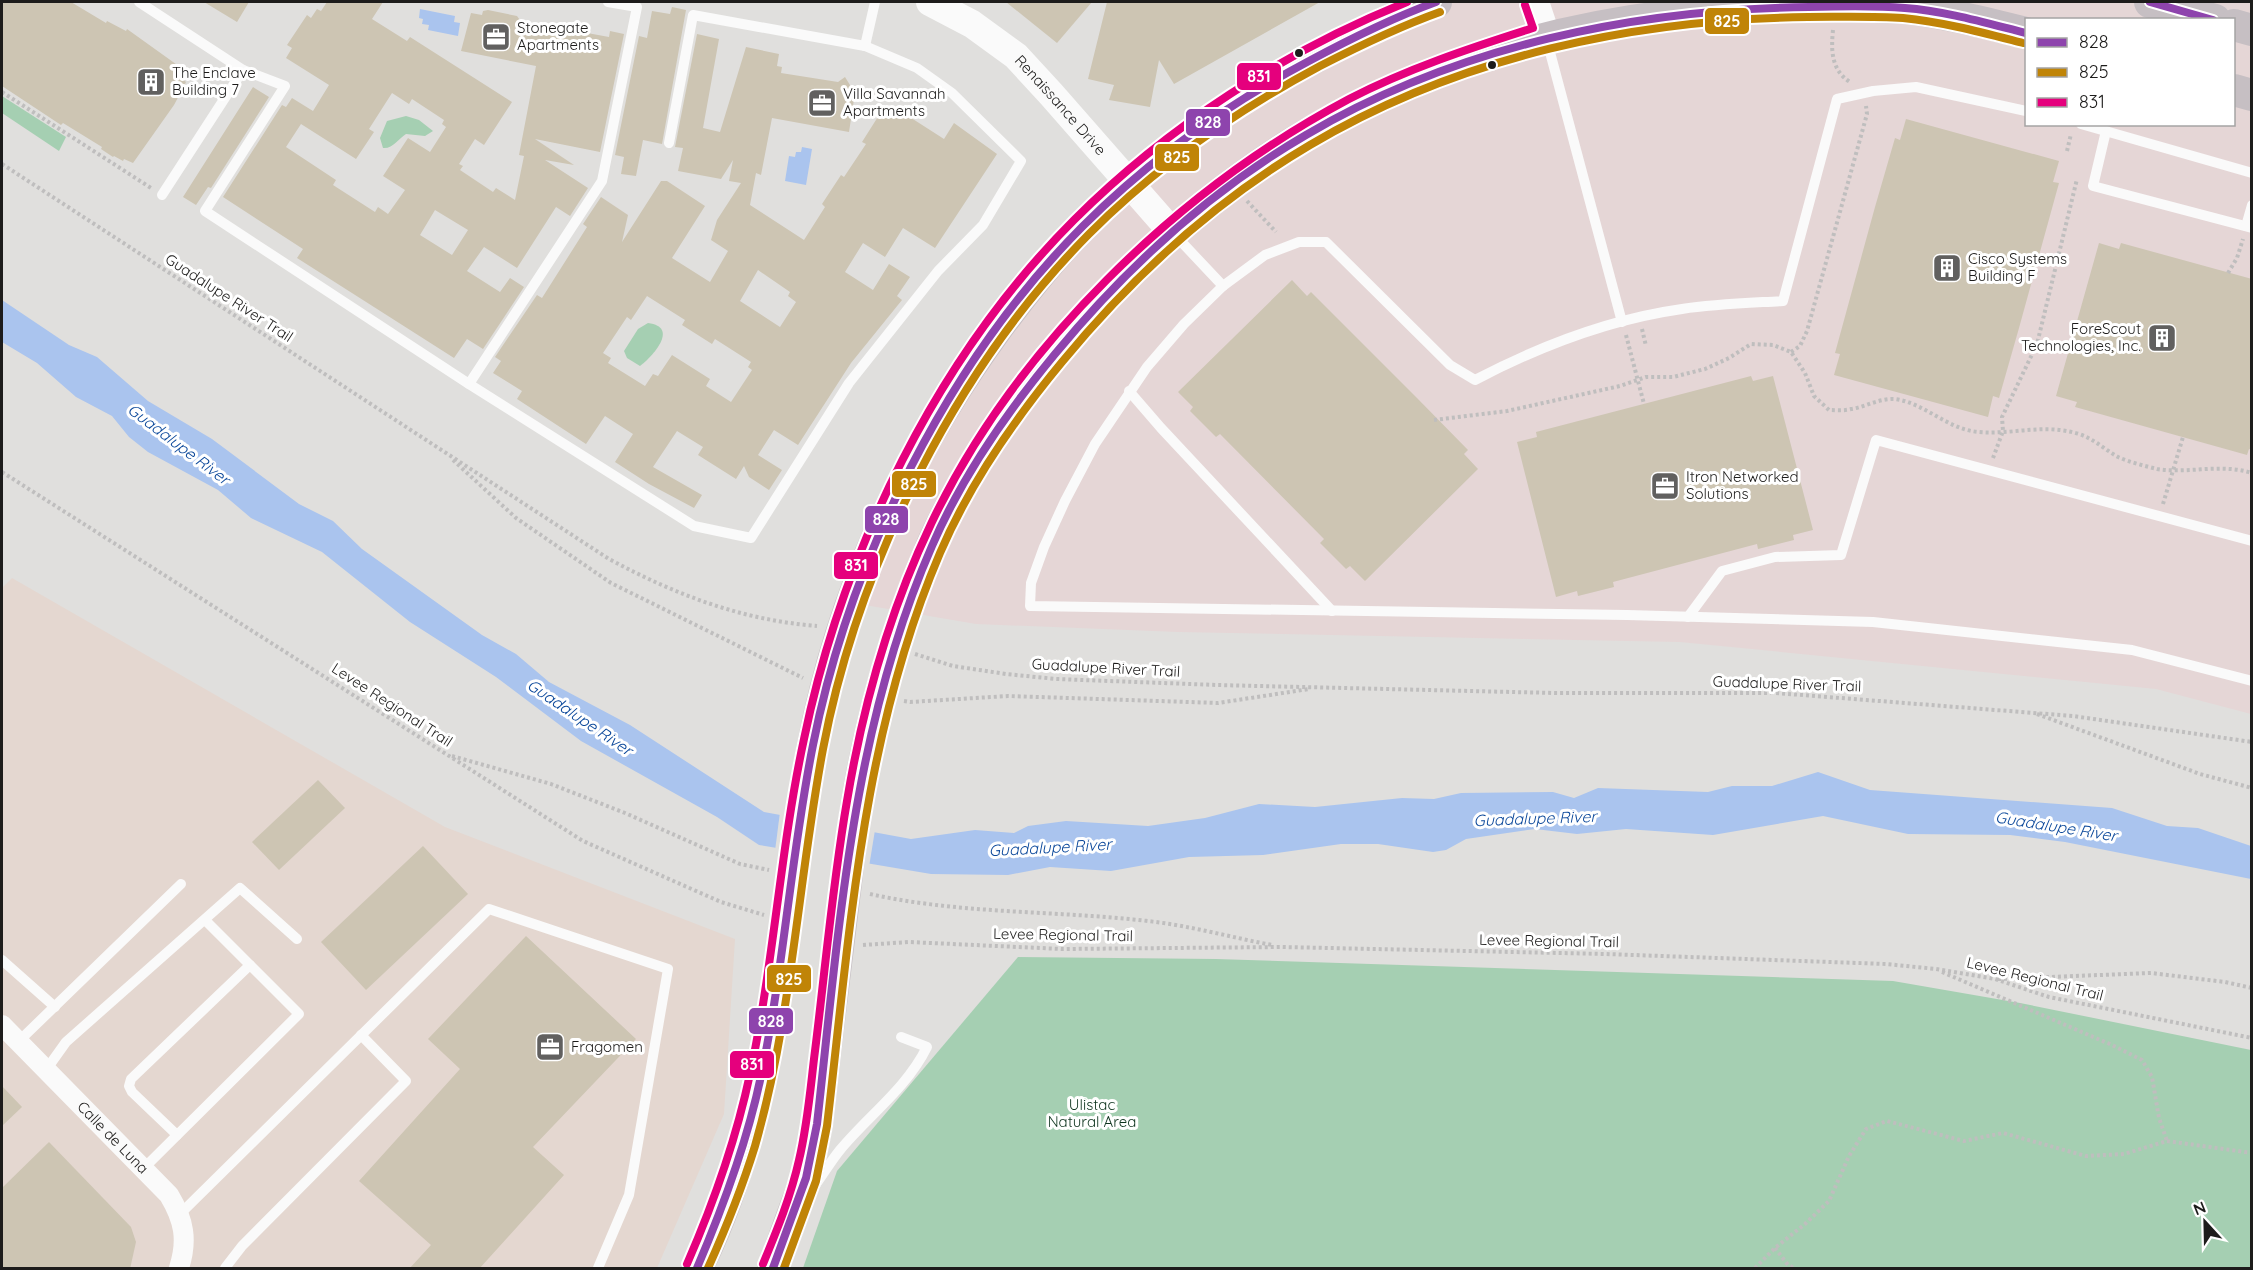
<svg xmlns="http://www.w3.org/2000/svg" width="2253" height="1270" viewBox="0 0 2253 1270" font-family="Quicksand,sans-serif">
<rect width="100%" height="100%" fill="#e0dfdd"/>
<path fill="#e5d6d6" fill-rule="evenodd" d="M1430 2H2251V714L2156 689 1680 642 1178 632 976 624 853 603 984 348 1128 183ZM2026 20H2234V124H2026Z"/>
<polygon fill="#e4d7d0" points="12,578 445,827 735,939 724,1114 657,1268 2,1268 2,588"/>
<g fill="#a5cfb2">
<polygon points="2,96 66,137 59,151 2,113"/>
<path d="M406 116 419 120 433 131 425 136 406 134C398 139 393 149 383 148L380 138 387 121Z"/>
<path d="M648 323C680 327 652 357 640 366L627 358 624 351 638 329Z"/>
<polygon points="1018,957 1216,959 1893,981 2020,1003 2251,1050 2251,1268 803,1268 837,1171"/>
</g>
<g fill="#aac4ee">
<polygon points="420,9 455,16 454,22 460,23 458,36 428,30 429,25 422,24 423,19 419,18"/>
<polygon points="802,147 812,149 806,185 785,181 789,156 795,157 796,152 801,152"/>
<polygon points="2,300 69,345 97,357 148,401 212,439 299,504 333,521 362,549 482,635 516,654 549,682 630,725 764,812 911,839 975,830 1014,833 1028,826 1066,821 1148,826 1205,818 1259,804 1315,807 1402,798 1434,799 1461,793 1553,792 1574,798 1598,788 1708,792 1732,786 1772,786 1818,772 1870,790 2112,808 2167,826 2198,828 2251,846 2251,879 2065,842 2010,835 1908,834 1823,816 1713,835 1626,829 1577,834 1535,829 1466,839 1446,850 1433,852 1378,844 1341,844 1263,855 1189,857 1111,871 1050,867 1008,875 931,874 759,845 717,817 581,741 496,677 410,622 322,552 251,518 218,490 148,452 129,437 112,416 76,397 37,363 2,342"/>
</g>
<polygon fill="#e0dfdd" points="780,812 875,830 869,867 775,851"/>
<g fill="#cdc5b3" fill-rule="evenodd">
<polygon points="2,2 71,2 106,23 107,21 126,31 127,29 180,67 176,73 186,82 182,90 174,105 133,163 124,159 123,161 114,156 113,157 101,149 102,147 63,123 61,125 2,86"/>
<polygon points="204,2 249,2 237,22"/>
<path d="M327 2H383L372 19 407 41 410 37 512 102 484 145 475 139 459 164 463 166 460 170 493 192 496 188 515 200 524 156 519 155 536 66 461 51 471 13 482 15 483 11 488 10 517 16 522 23 549 28H560L609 37 610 31 624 34 600 152 535 139 574 165 545 160 588 188 570 216 556 207 517 268 484 247 467 271 500 292 510 278 524 287 483 349 467 339 454 358 297 258 303 249 223 197 282 105 286 107 292 98 313 111 329 85 286 58 292 48 287 45 307 15 311 18 317 9 321 11ZM392 93 409 104 412 99 444 120 442 124 446 127 430 152 408 138 383 176 405 190 388 214 378 207 375 212 333 185 336 180 286 147 301 124 356 159 374 132 369 129ZM435 210 468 230 452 255 420 235Z"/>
<polygon points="1006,2 1092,2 1057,43"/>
<polygon points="1107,2 1320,2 1174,84 1159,60 1150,107 1109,100 1114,85 1088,79"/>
<polygon points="672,7 686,10 662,144 643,140 636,176 621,174 624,157 615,155 639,36 647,38 652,11 670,14"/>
<path d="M697 34 719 39 703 128 720 132 746 47 779 54 777 66 782 67 781 73 838 82 845 77 855 93 849 132 772 118 761 175 756 173 750 205 804 240 825 207 822 204 841 175 844 177 866 144 862 142 881 112 885 115 891 105 944 139 954 123 997 154 935 248 903 228 885 257 863 243 845 272 873 290 889 264 910 277 897 296 902 300 851 363 798 445 774 430 758 455 782 470 769 490 749 477 744 466 736 479 698 455 703 447 677 431 653 467 702 495 694 508 649 484 615 462 633 434 605 416 586 444 517 399 522 391 493 373 501 361 495 357 537 295 542 298 587 227 583 224 601 197 628 215 622 242 661 181H667L705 206 672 258 710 282 728 251 711 240 717 220 741 183 729 181 733 160 721 179 678 171 683 148 675 147ZM758 270 790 292 788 296 796 302 780 327 740 301ZM647 296 685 320 682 325 712 344 715 339 751 362 748 367 752 370 731 402 706 386 710 379 672 355 658 376 653 374 645 386 608 363 611 358 603 353 627 317 631 320Z"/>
<polygon points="253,87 269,97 211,188 208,187 196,205 183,197"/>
<polygon points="1906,119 2059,161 2053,182 2059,183 2019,328 1999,398 1993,396 1988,417 1834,375 1840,354 1835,353 1875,207 1895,138 1900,140"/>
<polygon points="2099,243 2119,249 2121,243 2252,279 2252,450 2249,449 2247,455 2075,407 2077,402 2056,396"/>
<polygon points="1292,280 1307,296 1311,292 1417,398 1468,450 1464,454 1478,469 1365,581 1350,566 1346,569 1320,543 1324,539 1220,434 1216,437 1190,411 1193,407 1178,392"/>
<polygon points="1751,376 1753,381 1773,376 1813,530 1793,535 1794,540 1758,549 1757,544 1613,582 1614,587 1578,596 1577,591 1556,597 1517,442 1537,437 1536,432"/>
<polygon points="318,780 345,808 279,870 252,842"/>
<polygon points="423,846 468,894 366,990 321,942"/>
<polygon points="526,936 636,1039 533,1147 564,1175 479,1269 409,1269 431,1245 359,1181 460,1069 428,1039"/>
<polygon points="2,1086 22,1107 2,1126"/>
<polygon points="49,1142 131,1227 136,1242 130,1269 2,1269 2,1188"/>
</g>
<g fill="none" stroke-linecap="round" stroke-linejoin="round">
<g stroke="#bfbebe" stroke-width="4" stroke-dasharray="3 3" stroke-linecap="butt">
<path d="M1833 30C1831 50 1831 70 1850 82"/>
<polyline points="2,92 151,188"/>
<polyline points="2067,151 2071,134"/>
<path d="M2 164 609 559C676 595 742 620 817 626"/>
<polyline points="1247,201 1276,232"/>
<polyline points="2228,273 2237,258 2243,239"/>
<polyline points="1642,329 1646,346"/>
<polyline points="1626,335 1644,404"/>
<polyline points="1791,352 1800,346 1807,331 1867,114 1866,106"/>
<path d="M1434 420 1507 411 1620 386 1646 377H1673L1705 369 1729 358 1751 344 1773 345 1791 352 1805 373 1814 396 1829 410C1836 410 1844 411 1851 409 1866 407 1879 398 1895 399 1925 403 1948 430 1979 432 2013 435 2044 423 2079 434 2094 439 2104 449 2118 457 2129 462 2145 466 2157 469 2189 474 2220 463 2252 473"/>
<polyline points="1993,458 2003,431 2002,417 2037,344 2077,179"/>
<polyline points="453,460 516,518 611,583 803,678"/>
<polyline points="2,472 583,841 721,902 764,915"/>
<polyline points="2163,504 2183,437"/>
<polyline points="915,654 953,666 1006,674 1056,679 1217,685 1555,693 1776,693 2073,716 2252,742"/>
<polyline points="904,701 910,702 1008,696 1218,703 1309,689"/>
<polyline points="2037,714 2200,774 2252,788"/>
<polyline points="452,756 551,784 625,813 740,864 769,870"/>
<path d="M870 894C964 915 1061 910 1156 922 1195 927 1234 938 1272 945"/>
<polyline points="863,945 909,942 1062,949 1282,947 1606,954 1886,964 1936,969 1995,979 2049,997 2252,1038"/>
<polyline points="1942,972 2112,1045 2142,1060 2152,1077 2159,1118 2167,1141"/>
<polyline points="1998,979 2151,973 2225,982 2252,988"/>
<polyline points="1775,1248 1788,1265 1794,1268"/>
<polyline points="1755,1268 1775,1248 1805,1224 1829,1201 1849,1156 1866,1129 1887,1121 1964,1141 2003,1133 2086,1156 2124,1154 2167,1141 2252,1153"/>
</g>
<g stroke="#fafafa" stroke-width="10">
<polyline points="139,2 243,70 285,86 205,211 469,384 602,181 637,7 608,2"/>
<polyline points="1547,41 1622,322"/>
<polyline points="865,46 875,2"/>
<path d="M2026 111 1916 87 1873 91 1837 99 1783 301C1749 303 1715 304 1682 309 1611 319 1538 347 1475 380L1450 365 1326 242H1299L1265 255 1223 286 1184 324 1147 367 1095 444 1065 501 1044 547 1031 583 1030 606 1627 615 1873 622 2132 650 2252 681"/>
<polyline points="2081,124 2252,173"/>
<polyline points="2106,131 2093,186 2252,228"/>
<polyline points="162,195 243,70"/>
<polyline points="2246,226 2252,205"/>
<polyline points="1174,234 1223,286"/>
<polyline points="469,384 694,526 751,538 849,383 938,271 983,225 1021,161 952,93 917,68 865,46 693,15 669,143"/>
<polyline points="1129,391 1161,428 1332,611"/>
<polyline points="1688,617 1722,571 1775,557 1841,555 1876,440 2252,541"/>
<polyline points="2,960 55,1007"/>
<polyline points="18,1042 181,884"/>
<polyline points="46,1070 66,1042 240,888 297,939"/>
<polyline points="177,1135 132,1092 129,1086 131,1079 250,965"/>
<polyline points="143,1169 299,1014 205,920"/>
<path d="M816 1184C824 1173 831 1161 840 1150 869 1115 906 1089 927 1047L901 1037"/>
<polyline points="180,1214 489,909 668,969 629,1195 598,1268"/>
<polyline points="225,1268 242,1246 406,1081 361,1035"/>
</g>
<path stroke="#fafafa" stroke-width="20" id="s1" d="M2 1025 169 1195C184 1220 188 1240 179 1268"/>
<g stroke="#fafafa" stroke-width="28">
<path id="s2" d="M930 2 972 24 1016 56 1051 94 1172 232"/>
<polyline points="1535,2 1546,35"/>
</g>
<g stroke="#c6bfc3" stroke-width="32">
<polyline points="2150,2 2215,20"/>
<polyline points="2234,25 2252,30"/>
<polyline points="2234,90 2252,95"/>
<path d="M697 1268C779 1103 778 922 813 745 842 594 907 451 998 327 1027 288 1058 249 1094 215 1162 150 1239 96 1323 53 1360 34 1397 15 1436 2"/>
<path d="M773 1268 806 1178 817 1124C825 1054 833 985 842 915 848 868 853 820 862 773 877 695 901 618 932 545 965 470 1015 401 1068 338 1133 263 1207 197 1291 144 1331 119 1374 98 1419 80 1572 16 1739 0 1905 8 1946 13 1986 23 2026 33"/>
</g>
<g stroke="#fff" stroke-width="12">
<g id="bus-1">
<polyline points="2150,2 2213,20"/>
<path d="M697 1268C724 1205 747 1143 761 1076 784 967 791 854 813 745 850 559 948 361 1083 226 1149 160 1226 105 1309 61 1350 39 1392 18 1436 2"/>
<path d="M773 1268 806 1178 817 1124C839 929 852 728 932 546 962 476 1007 412 1055 354 1126 268 1210 191 1306 135 1457 46 1635 9 1809 7 1841 6 1873 5 1905 8 1945 11 1986 23 2026 33"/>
</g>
</g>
<g stroke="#fff" stroke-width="12">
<g id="bus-2">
<path d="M708 1268C726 1228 742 1188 755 1146 792 1017 798 881 823 749 858 565 956 368 1089 234 1157 166 1236 111 1320 66 1359 46 1398 27 1440 12"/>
<path d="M784 1268 816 1181 827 1126C850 932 862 735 940 553 970 483 1014 420 1062 362 1132 277 1215 201 1310 145 1460 56 1636 19 1808 17 1840 17 1872 16 1903 18 1944 22 1984 33 2023 43"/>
</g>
</g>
<g stroke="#fff" stroke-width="12">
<g id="bus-3">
<path d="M687 1264C714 1202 736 1140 750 1074 774 963 780 850 804 739 843 551 937 357 1074 220 1168 126 1285 51 1407 2"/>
<path d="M763 1264C777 1230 791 1196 799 1160 807 1127 810 1093 814 1059 825 973 832 887 847 801 863 705 889 612 931 524 1015 347 1178 190 1349 99 1407 69 1470 48 1533 28L1525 5"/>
</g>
</g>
<use href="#bus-1" stroke="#8e44ad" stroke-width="8"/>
<use href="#bus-2" stroke="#c08407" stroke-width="8"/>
<use href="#bus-3" stroke="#e5007d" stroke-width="8"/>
</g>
<defs>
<g id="office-square" transform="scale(1.5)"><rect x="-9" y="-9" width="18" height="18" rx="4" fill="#61605f" stroke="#fff"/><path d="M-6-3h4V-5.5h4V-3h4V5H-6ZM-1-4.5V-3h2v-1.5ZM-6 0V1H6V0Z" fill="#fff"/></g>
<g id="building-square" transform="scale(1.5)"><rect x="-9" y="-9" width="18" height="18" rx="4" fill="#61605f" stroke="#fff"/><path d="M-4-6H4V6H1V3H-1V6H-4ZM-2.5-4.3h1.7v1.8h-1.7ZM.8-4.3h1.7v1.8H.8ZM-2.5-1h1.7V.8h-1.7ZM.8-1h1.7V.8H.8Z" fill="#fff"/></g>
</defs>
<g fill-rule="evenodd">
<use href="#office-square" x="496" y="37"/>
<use href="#building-square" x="151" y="82"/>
<use href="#office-square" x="822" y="103"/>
<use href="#building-square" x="1947" y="268"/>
<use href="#building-square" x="2162" y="338"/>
<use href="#office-square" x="1665" y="486"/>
<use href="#office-square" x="550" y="1047"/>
</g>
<g fill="#1d1c1b" stroke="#fff" stroke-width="2">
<circle cx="1299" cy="53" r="5"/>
<circle cx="1492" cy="65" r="5"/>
</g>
<g text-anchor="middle" stroke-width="6" stroke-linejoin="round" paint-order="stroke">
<g font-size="15" fill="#1d1c1b" stroke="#fff" text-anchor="start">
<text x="517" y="33">Stonegate<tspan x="517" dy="17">Apartments</tspan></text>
<text x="172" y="78">The Enclave<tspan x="172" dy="17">Building 7</tspan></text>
<text x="843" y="99">Villa Savannah<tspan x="843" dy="17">Apartments</tspan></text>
<text x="1968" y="264">Cisco Systems<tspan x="1968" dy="17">Building F</tspan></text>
<text x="2141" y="334" text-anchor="end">ForeScout<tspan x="2141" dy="17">Technologies, Inc.</tspan></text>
<text x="1686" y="482">Itron Networked<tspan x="1686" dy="17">Solutions</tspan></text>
<text x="571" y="1052">Fragomen</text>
</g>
<g font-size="15" fill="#1d1c1b" stroke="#fff">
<text dy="5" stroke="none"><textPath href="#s2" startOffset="168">Renaissance Drive</textPath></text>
<text transform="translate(229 298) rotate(33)" y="5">Guadalupe River Trail</text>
<text transform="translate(1106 668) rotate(3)" y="5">Guadalupe River Trail</text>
<text transform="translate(1787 684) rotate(2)" y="5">Guadalupe River Trail</text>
<text transform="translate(392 705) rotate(33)" y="5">Levee Regional Trail</text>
<text transform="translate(1063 935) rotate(1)" y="5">Levee Regional Trail</text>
<text transform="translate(1549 941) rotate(1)" y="5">Levee Regional Trail</text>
<text transform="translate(2035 979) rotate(14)" y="5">Levee Regional Trail</text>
<text dy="5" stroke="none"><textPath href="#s1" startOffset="158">Calle de Luna</textPath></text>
</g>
<g font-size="15" fill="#0e341e" stroke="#fff">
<text x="1092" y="1110">Ulistac<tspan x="1092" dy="17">Natural Area</tspan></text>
</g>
<g font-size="16" font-style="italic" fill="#0a479a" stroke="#fff">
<text transform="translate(179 444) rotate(37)" y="6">Guadalupe River</text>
<text transform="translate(580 717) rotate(34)" y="6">Guadalupe River</text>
<text transform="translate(1535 818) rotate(-2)" y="6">Guadalupe River</text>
<text transform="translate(2056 826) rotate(9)" y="6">Guadalupe River</text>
<text transform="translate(1050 847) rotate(-3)" y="6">Guadalupe River</text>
</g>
</g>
<g stroke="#fff" stroke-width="2">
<rect x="1704" y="7" width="46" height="28" rx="6" fill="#c08407"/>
<rect x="1236" y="62" width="46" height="29" rx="6" fill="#e5007d"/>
<rect x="1185" y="108" width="46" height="29" rx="6" fill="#8e44ad"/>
<rect x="1154" y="143" width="46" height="29" rx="6" fill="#c08407"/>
<rect x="891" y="470" width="46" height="28" rx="6" fill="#c08407"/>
<rect x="864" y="505" width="45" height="29" rx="6" fill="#8e44ad"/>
<rect x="833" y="551" width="46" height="29" rx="6" fill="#e5007d"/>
<rect x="766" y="964" width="46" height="29" rx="6" fill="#c08407"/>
<rect x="748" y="1007" width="46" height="28" rx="6" fill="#8e44ad"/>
<rect x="729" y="1050" width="46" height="29" rx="6" fill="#e5007d"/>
</g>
<g font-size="16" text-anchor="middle" font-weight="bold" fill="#fff">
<text x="1727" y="27">825</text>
<text x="1259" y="82">831</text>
<text x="1208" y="128">828</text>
<text x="1177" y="163">825</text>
<text x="914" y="490">825</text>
<text x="886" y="525">828</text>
<text x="856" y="571">831</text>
<text x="789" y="985">825</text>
<text x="771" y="1027">828</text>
<text x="752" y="1070">831</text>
</g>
<rect width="2253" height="1270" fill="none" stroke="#1d1c1b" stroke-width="6"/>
<rect x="2025" y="18" width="210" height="108" fill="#ffffff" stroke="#a5a4a4" stroke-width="1.5"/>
<rect x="2037" y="38" width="30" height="9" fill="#8e44ad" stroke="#a5a4a4" stroke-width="1.5"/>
<text x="2079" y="48" font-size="18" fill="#1d1c1b">828</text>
<rect x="2037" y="68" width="30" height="9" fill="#c08407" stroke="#a5a4a4" stroke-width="1.5"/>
<text x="2079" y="78" font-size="18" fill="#1d1c1b">825</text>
<rect x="2037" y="98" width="30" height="9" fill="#e5007d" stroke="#a5a4a4" stroke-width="1.5"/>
<text x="2079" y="108" font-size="18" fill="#1d1c1b">831</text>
<g transform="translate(2205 1222) rotate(338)" stroke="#ffffff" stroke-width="4.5" paint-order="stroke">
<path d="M0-4.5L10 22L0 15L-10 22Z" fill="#1d1c1b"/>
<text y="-9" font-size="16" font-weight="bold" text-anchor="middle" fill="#1d1c1b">N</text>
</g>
</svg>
